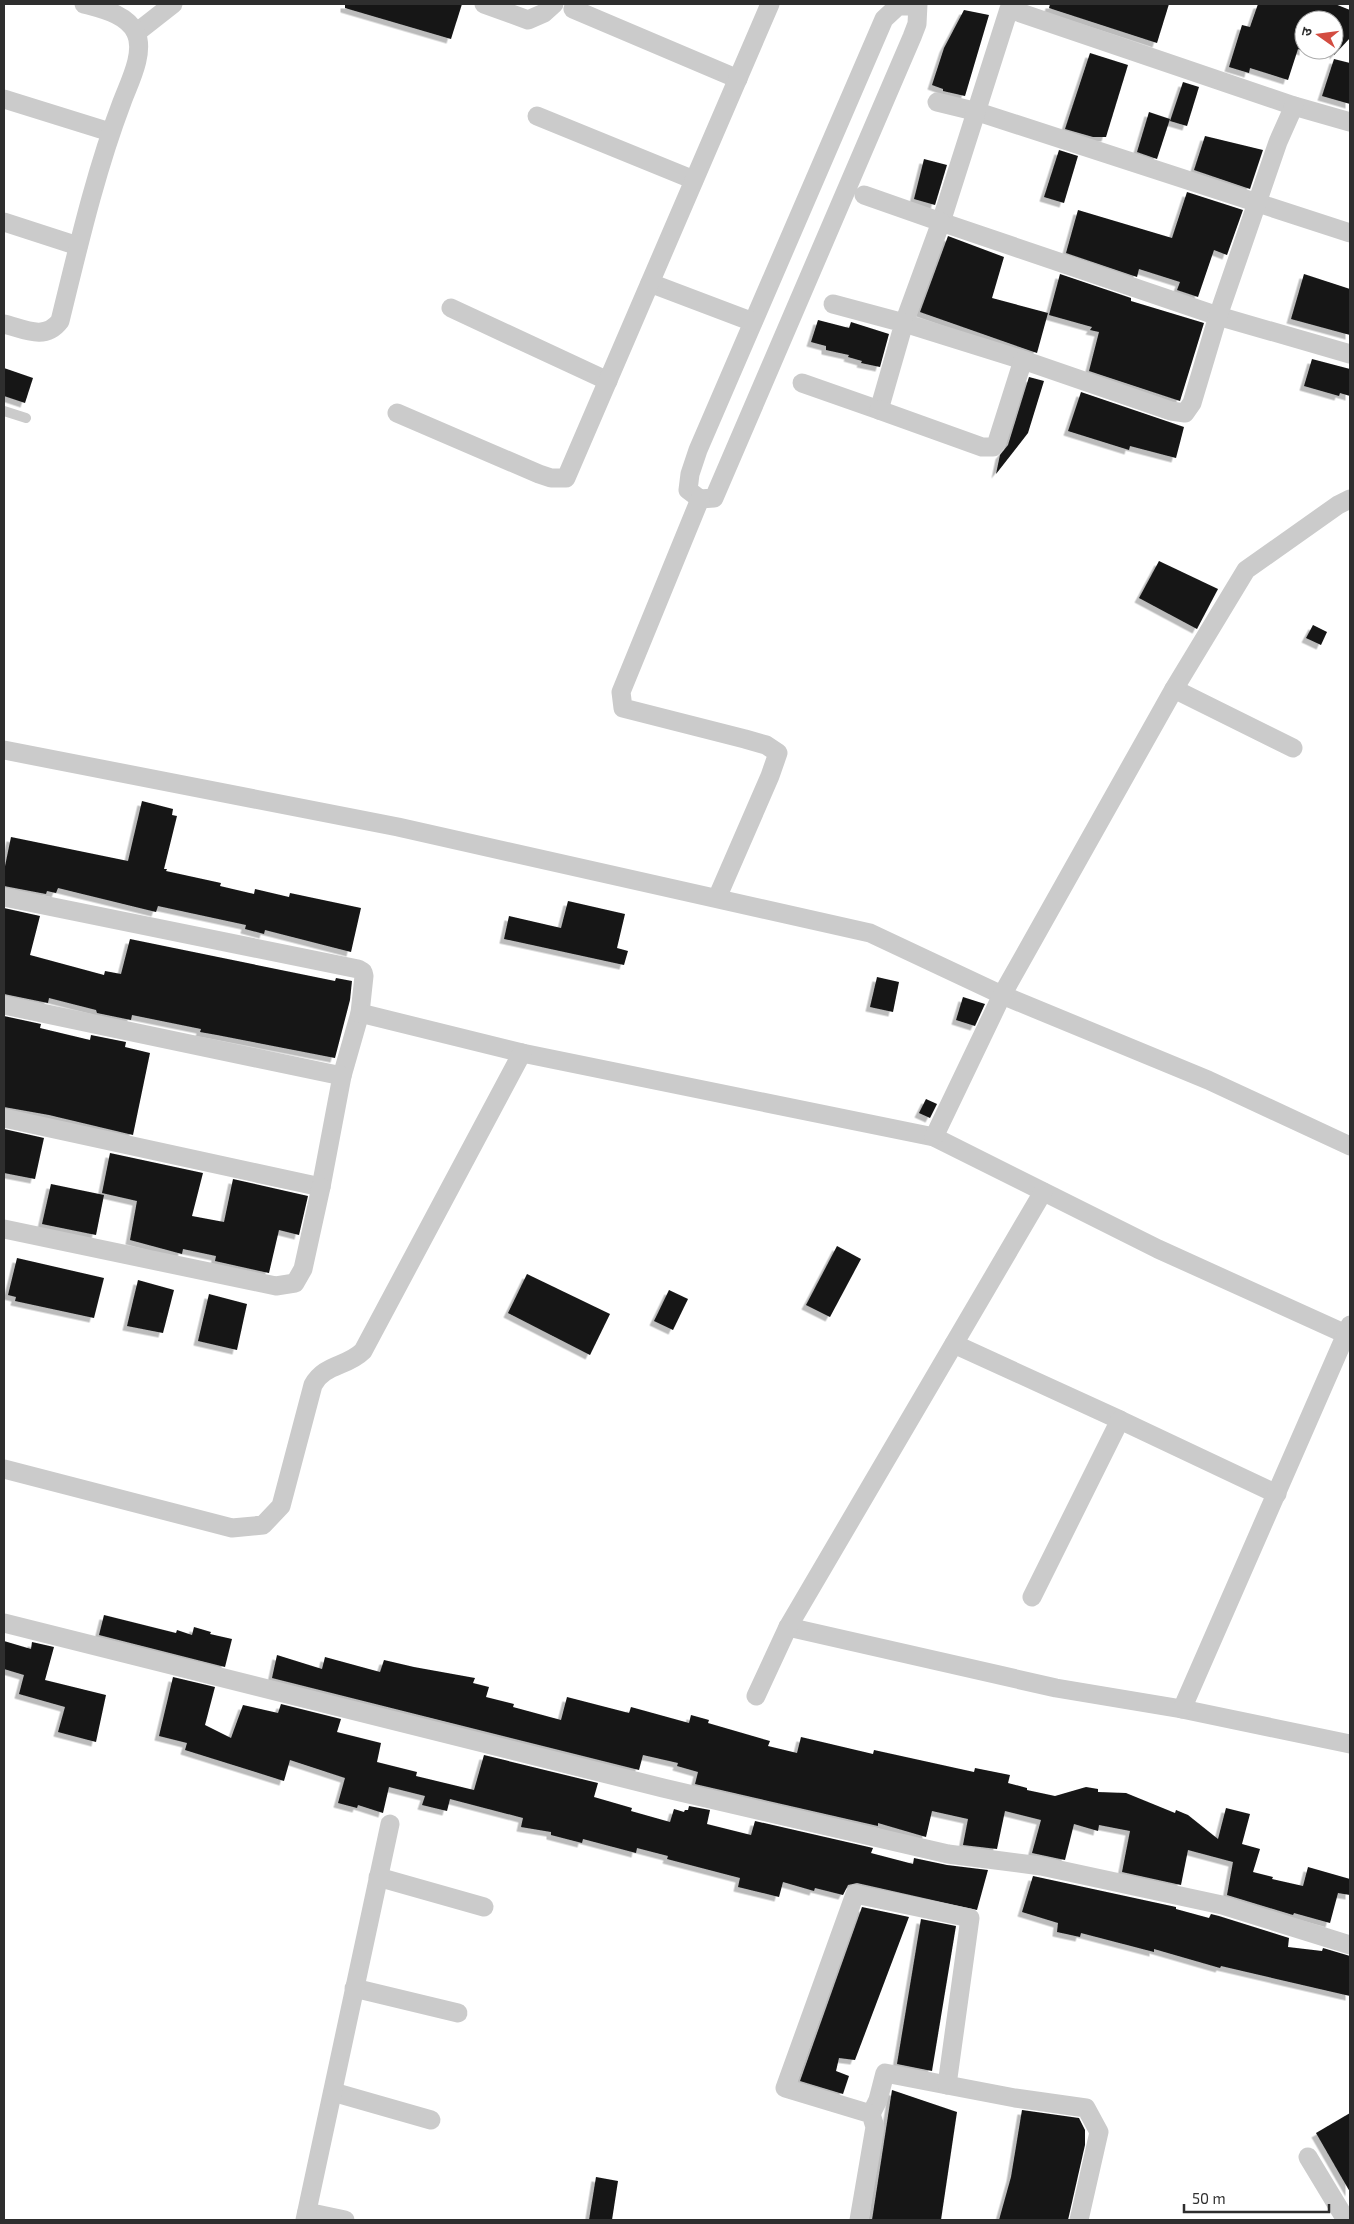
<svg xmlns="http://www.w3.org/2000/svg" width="1354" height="2224" viewBox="0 0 1354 2224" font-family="'Exo 2','Noto Sans Devanagari',sans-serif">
<defs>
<filter id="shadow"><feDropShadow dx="-4.5" dy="4.5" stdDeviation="0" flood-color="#0004"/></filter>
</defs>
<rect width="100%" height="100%" fill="#fff"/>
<g fill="#151515" filter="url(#shadow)">
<polygon points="345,4 462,4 451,39 345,8"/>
<polygon points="1050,4 1169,4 1157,43 1049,8"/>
<polygon points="1258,4 1335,4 1350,10 1350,38 1334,55 1334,20 1304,20 1304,51 1298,49 1288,80 1250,68 1249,73 1229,67 1242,25 1250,27"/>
<polygon points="964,10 989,15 965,96 943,91 943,89 932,85 944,48"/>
<polygon points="1090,53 1128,65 1106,137 1093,137 1065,129"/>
<polygon points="1334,59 1350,63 1350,104 1322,96"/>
<polygon points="1183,82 1199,87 1187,126 1170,121"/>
<polygon points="1149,112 1170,119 1157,159 1137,152"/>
<polygon points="1205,136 1263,150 1250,189 1194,170"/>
<polygon points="1059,150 1078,156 1064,203 1044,197"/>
<polygon points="924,159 947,165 935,205 914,199"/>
<polygon points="1187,192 1243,210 1227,255 1214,250 1198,297 1177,290 1180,282 1139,269 1137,277 1066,253 1078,210 1172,238"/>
<polygon points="948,236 1004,257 992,298 1048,313 1037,353 920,312"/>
<polygon points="1060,274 1131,298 1131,301 1204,323 1180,401 1089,371 1099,332 1090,330 1092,327 1049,315"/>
<polygon points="1304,274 1350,289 1350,335 1291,319"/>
<polygon points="818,320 849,328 851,322 889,334 880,367 861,363 862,361 848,357 849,355 826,350 826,346 811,342"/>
<polygon points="1312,359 1350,369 1350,396 1340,393 1339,396 1304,386"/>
<polygon points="4,368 33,378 25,403 4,396"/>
<polygon points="1029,377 1044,381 1028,433 996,474 1000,455 1008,445"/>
<polygon points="1081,392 1184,427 1176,458 1130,446 1129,450 1068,431"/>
<polygon points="1159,561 1218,589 1197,629 1139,598"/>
<polygon points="1313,625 1327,632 1321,645 1306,638"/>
<polygon points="142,801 173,809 172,815 177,816 164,869 167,869 166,871 221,883 220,886 254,894 255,889 289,897 290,893 361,908 351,952 265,930 264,934 245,929 246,925 158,906 156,912 58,888 56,893 47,891 46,894 4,886 4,871 11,837 128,861"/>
<polygon points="568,901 625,914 617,948 628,951 624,965 504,939 509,916 561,928"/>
<polygon points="4,908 40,916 30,955 104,975 105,971 121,974 130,939 335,981 336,978 352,981 350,1000 335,1058 217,1035 200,1032 201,1029 132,1015 131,1020 97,1013 96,1010 49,998 48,1003 4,994"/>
<polygon points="877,977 899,982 893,1012 870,1007"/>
<polygon points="963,997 985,1004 975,1026 956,1020"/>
<polygon points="4,1016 41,1024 40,1028 90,1040 91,1035 126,1042 125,1047 150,1053 133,1135 49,1115 4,1107"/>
<polygon points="926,1099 937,1104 930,1118 919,1113"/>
<polygon points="4,1129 44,1138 35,1179 4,1173"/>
<polygon points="110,1153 203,1173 192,1216 224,1222 233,1179 308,1196 299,1235 279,1230 269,1273 215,1261 216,1256 183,1249 182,1254 130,1240 137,1201 102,1193"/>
<polygon points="51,1184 104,1195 96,1235 42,1224"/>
<polygon points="837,1246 861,1259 830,1317 806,1305"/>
<polygon points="17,1258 104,1278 94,1318 15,1301 16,1297 8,1295"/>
<polygon points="527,1274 610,1314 590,1355 508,1313"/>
<polygon points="138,1280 174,1290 163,1333 127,1326"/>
<polygon points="669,1290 688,1299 673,1330 654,1321"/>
<polygon points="209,1294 247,1304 237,1350 198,1341"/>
<polygon points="104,1615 176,1633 177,1630 192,1635 194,1627 211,1632 210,1634 232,1639 225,1667 99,1635"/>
<polygon points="4,1641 31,1649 32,1642 54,1647 45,1680 106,1695 96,1742 58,1732 65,1707 19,1694 24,1675 4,1669"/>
<polygon points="277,1655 322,1669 325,1657 380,1672 384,1660 414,1667 475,1678 473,1683 489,1687 486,1697 514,1704 513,1707 561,1720 567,1697 629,1713 631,1707 689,1723 691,1715 709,1720 708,1723 770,1741 768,1746 797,1753 801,1737 873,1754 874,1750 974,1772 975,1768 1010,1775 1008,1783 1027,1788 1027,1790 1055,1796 1086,1787 1098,1789 1098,1792 1126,1793 1175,1813 1176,1810 1188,1815 1218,1839 1226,1808 1250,1814 1242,1844 1260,1849 1253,1872 1273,1877 1272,1879 1303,1886 1308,1867 1350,1879 1350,1895 1338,1893 1330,1923 1294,1913 1293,1915 1227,1895 1233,1862 1188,1850 1181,1885 1122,1872 1130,1831 1099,1825 1098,1831 1074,1824 1065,1860 1032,1853 1041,1820 1005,1811 997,1849 963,1845 968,1819 932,1811 926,1837 878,1823 878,1826 695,1784 698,1772 677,1766 678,1763 643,1755 639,1770 272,1678"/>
<polygon points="173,1677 215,1687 205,1725 231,1738 243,1705 278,1713 281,1704 341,1719 337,1732 381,1743 377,1762 417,1772 416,1776 474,1790 484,1755 598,1783 594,1797 632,1808 631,1811 670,1822 674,1809 684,1812 685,1810 688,1810 689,1806 710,1810 707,1824 751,1835 755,1821 873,1848 871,1853 913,1864 914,1858 947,1865 988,1870 977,1910 857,1883 848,1885 843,1895 815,1888 814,1891 783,1882 779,1897 738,1887 740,1878 667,1859 668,1856 637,1848 636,1853 583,1839 582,1843 551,1835 551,1832 521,1827 523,1818 450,1799 447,1811 422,1805 425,1796 389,1787 383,1813 358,1805 357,1808 338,1803 345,1778 290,1760 284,1781 185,1750 187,1743 159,1736"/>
<polygon points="1033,1876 1176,1907 1176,1909 1209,1918 1211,1914 1219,1916 1289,1938 1288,1947 1322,1951 1323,1948 1350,1956 1350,1996 1221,1966 1220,1968 1154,1949 1154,1952 1081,1933 1080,1937 1057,1932 1058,1923 1022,1912"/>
<polygon points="862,1907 909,1917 855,2060 839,2058 836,2071 849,2076 843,2094 800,2081"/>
<polygon points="921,1919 956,1926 932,2071 897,2064"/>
<polygon points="892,2090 957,2112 941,2220 872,2220"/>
<polygon points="1022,2110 1079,2118 1085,2130 1085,2145 1068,2220 999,2220 1011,2177"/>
<polygon points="1350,2113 1350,2192 1316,2133"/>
<polygon points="596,2177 618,2181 612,2220 589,2220"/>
</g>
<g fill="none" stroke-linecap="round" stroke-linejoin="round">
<polyline stroke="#cbcbcb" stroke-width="10" points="4,411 26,418"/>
<g stroke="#cbcbcb" stroke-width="19">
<polyline points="484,4 528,20 544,13 554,4"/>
<polyline points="916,6 898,6 884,19 698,450 690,474 688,490 700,499 714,498 912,37 917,24 918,4"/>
<polyline points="573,9 738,79"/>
<polyline points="136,33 173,4"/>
<polyline points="4,99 110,132"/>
<polyline points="937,102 978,112 1350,233"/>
<polyline points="537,116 694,180"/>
<polyline points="1350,122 1294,106 1009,9 941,222 1218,316 1350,354"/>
<polyline points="864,195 941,222 904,323 1023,360 1171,411 1185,413 1192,403 1218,316 1278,142 1294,106"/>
<polyline points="4,222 78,246"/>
<polyline points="650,283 753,322"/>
<polyline points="451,308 608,381"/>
<path d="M4 324C24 329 45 341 60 321 78 248 95 173 122 102 129 83 145 53 136 33 127 14 102 9 84 4"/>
<polyline points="802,383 879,410 904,323 833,304"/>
<polyline points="879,410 982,447 993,447 997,442 1023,360"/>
<polyline points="397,413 539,474 551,478 566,478 770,4"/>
<polyline points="700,499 621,692 623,708 745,739 766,745 778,753 770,776 717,898"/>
<polyline points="1174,689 1293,748"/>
<polyline points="4,750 398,827 870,933 1002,995 1208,1080 1350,1146"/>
<polyline points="4,897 358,969 363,972 364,976 360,1013 342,1076"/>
<polyline points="4,1005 342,1076 321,1187 4,1118"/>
<polyline points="360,1013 522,1053 934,1137 1158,1249 1350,1336"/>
<polyline points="934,1137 1002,995 1174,689 1246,570 1338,505 1350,499"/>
<polyline points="4,1229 276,1286 295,1283 303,1269 321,1187"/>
<polyline points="954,1344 1120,1420"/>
<path d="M4 1469 232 1528 263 1525 281 1506 313 1385C324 1364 347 1367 363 1351L522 1053"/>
<polyline points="1032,1597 1120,1420 1277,1494"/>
<polyline points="4,1623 663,1788 948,1854 1041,1866 1222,1905 1350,1945"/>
<polyline points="788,1627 1056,1688 1182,1709 1350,1744"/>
<polyline points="756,1696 788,1627 1043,1192"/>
<polyline points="1182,1709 1350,1325"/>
<polyline points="378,1877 484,1907"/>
<polyline points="354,1988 458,2013"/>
<polyline points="333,2092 431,2120"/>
<polyline points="871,2114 878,2100 885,2073 947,2085"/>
<polyline points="1308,2157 1346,2220"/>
<polyline points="307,2212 345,2220"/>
<polyline points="305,2220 390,1824"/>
<polyline points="859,2220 875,2127 871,2114 785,2088 855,1894 970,1918 947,2085 1015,2098 1086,2108 1099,2132 1079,2220"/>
</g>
</g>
<rect width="1354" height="2224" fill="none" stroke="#2e2e2e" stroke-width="10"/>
<g transform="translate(1319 35) rotate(284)"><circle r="24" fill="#ffffff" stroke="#ababab"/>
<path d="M0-4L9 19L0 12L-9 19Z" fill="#d34c41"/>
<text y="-8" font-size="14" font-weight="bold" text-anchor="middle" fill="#2e2e2e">उ</text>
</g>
<path d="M1184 2204v8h145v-8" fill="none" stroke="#2e2e2e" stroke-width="2.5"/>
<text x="1192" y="2204" font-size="15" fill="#2e2e2e" stroke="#ffffff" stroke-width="4" paint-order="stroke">50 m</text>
</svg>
